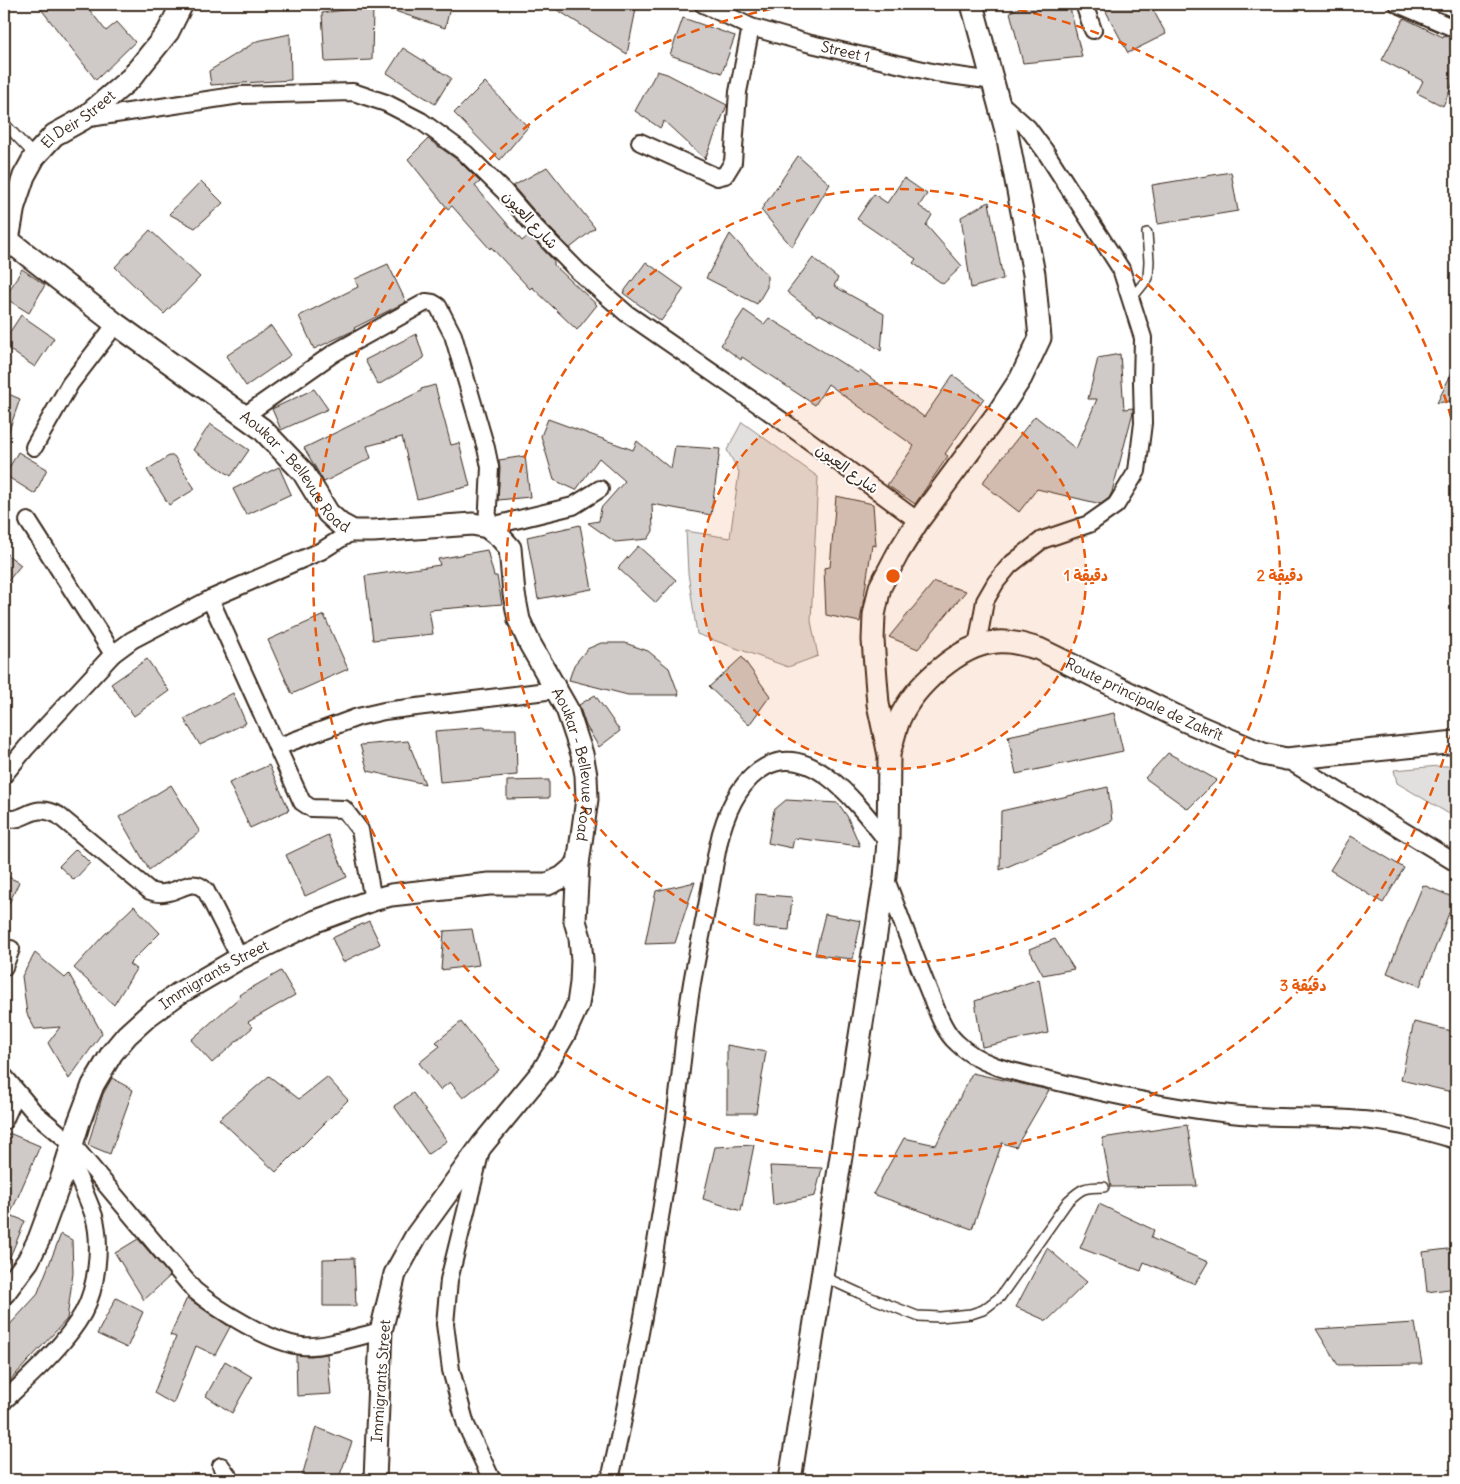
<svg xmlns="http://www.w3.org/2000/svg" width="1460" height="1484" viewBox="0 0 1460 1484" font-family="Delius,'Playpen Sans Arabic',sans-serif">
<rect width="100%" height="100%" fill="#fff"/>
<filter id="ink" filterUnits="userSpaceOnUse"><feTurbulence type="fractalNoise" baseFrequency=".02" numOctaves="2"/><feDisplacementMap in="SourceGraphic" scale="10" xChannelSelector="R" yChannelSelector="G"/><feConvolveMatrix kernelMatrix="1 2 1 2 8 2 1 2 1" color-interpolation-filters="sRGB"/></filter>
<g filter="url(#ink)">
<g fill="#e2e0de" stroke="#8e857e">
<polygon points="742,422 818,477 811,621 818,656 788,667 697,634 688,573 686,531 730,538 739,472 727,450"/>
<polygon points="1439,766 1456,766 1456,818 1397,783 1394,770"/>
</g>
<g fill="#cfcac7" stroke="#3b2a1e">
<polygon points="37,4 85,4 106,31 117,22 135,42 96,80"/>
<polygon points="380,4 451,4 445,28 380,6"/>
<polygon points="548,4 637,4 627,54"/>
<polygon points="1027,4 1069,4 1082,57 1023,63 1010,12"/>
<polygon points="1102,4 1150,4 1166,34 1128,53"/>
<polygon points="373,6 372,60 325,62 322,13"/>
<polygon points="683,18 735,36 722,73 670,55"/>
<polygon points="1404,18 1443,37 1444,35 1456,41 1456,77 1443,106 1417,93 1423,81 1382,60"/>
<polygon points="290,34 291,80 211,85 209,71 257,41"/>
<polygon points="403,48 451,78 435,104 387,73"/>
<polygon points="657,71 667,74 727,105 705,159 664,121 660,128 635,111"/>
<polygon points="485,82 528,127 500,160 454,113"/>
<polygon points="428,139 459,161 480,182 475,186 522,241 529,235 554,261 554,265 597,305 577,330 532,287 530,289 491,247 490,249 452,206 448,209 408,159"/>
<polygon points="798,156 830,184 792,247 761,210"/>
<polygon points="547,167 595,228 570,248 544,222 513,186"/>
<polygon points="1231,172 1238,211 1158,224 1152,185"/>
<polygon points="904,178 927,194 919,206 932,215 926,225 962,266 943,284 913,263 916,259 857,219 874,194 887,203"/>
<polygon points="201,181 223,203 195,228 169,214"/>
<polygon points="989,202 1003,279 971,288 961,217"/>
<polygon points="150,230 200,277 164,314 115,267"/>
<polygon points="730,234 767,275 767,287 757,304 706,278"/>
<polygon points="813,258 838,278 834,286 884,314 881,351 860,336 819,314 818,316 787,292"/>
<polygon points="646,262 684,289 661,321 623,293"/>
<polygon points="388,264 406,302 354,328 355,330 314,349 299,316 358,287 355,279"/>
<polygon points="22,269 45,285 29,313 5,298"/>
<polygon points="744,310 764,324 769,318 858,373 860,370 924,417 953,375 984,398 945,454 948,456 915,504 887,485 914,446 828,384 815,405 742,357 741,360 721,345"/>
<polygon points="21,315 54,338 35,367 4,346 4,341"/>
<polygon points="271,326 291,355 246,386 226,356"/>
<polygon points="416,334 424,358 378,385 365,360"/>
<polygon points="1120,354 1124,409 1133,408 1133,412 1112,492 1109,498 1101,504 1037,489 1019,512 982,483 1035,416 1076,449 1097,399 1088,399 1098,358"/>
<polygon points="1456,364 1456,400 1437,403"/>
<polygon points="435,385 451,445 459,443 470,486 417,499 402,437 367,446 371,458 324,482 304,448 421,391 421,389"/>
<polygon points="314,389 328,409 281,430 272,409"/>
<polygon points="4,392 20,399 6,439 4,439"/>
<polygon points="548,419 633,450 637,441 671,469 675,446 720,449 711,515 652,504 653,531 648,539 615,542 588,523 599,521 601,508 625,481 599,458 576,490 554,480 541,436"/>
<polygon points="210,424 249,450 231,476 193,450"/>
<polygon points="18,452 47,469 35,494 5,475"/>
<polygon points="169,456 174,456 195,489 169,505 147,470"/>
<polygon points="525,456 530,497 498,500 500,468 499,460"/>
<polygon points="279,467 291,494 246,515 233,489"/>
<polygon points="836,496 873,504 876,546 872,545 860,622 826,615 824,568 830,567"/>
<polygon points="580,525 592,589 538,599 527,537"/>
<polygon points="638,546 676,580 656,603 618,568"/>
<polygon points="487,550 494,576 497,576 502,604 429,610 433,634 373,640 365,576 440,565 438,559"/>
<polygon points="4,552 21,565 4,586"/>
<polygon points="934,582 966,591 918,649 889,637"/>
<polygon points="324,615 348,669 292,694 268,640"/>
<polygon points="601,643 625,643 648,651 669,668 679,695 628,695 569,680 574,665 587,649"/>
<polygon points="742,657 770,696 749,725 709,687"/>
<polygon points="147,659 169,691 134,716 111,684"/>
<polygon points="233,693 246,723 200,745 184,719"/>
<polygon points="595,695 620,731 599,747 586,726 579,705"/>
<polygon points="1114,713 1123,751 1016,774 1008,736"/>
<polygon points="485,727 485,729 516,729 517,775 440,782 435,731"/>
<polygon points="408,741 425,784 368,771 360,745"/>
<polygon points="1168,753 1217,780 1188,809 1145,778"/>
<polygon points="269,765 289,810 250,828 229,783"/>
<polygon points="549,780 549,798 507,799 507,781"/>
<polygon points="171,785 200,832 149,870 119,817"/>
<polygon points="1108,787 1112,821 1000,870 1001,811"/>
<polygon points="786,800 838,803 847,816 860,846 794,838 792,848 768,843 774,810"/>
<polygon points="328,835 347,877 305,896 286,855"/>
<polygon points="1351,836 1404,868 1383,903 1330,870"/>
<polygon points="76,849 90,863 74,880 59,866"/>
<polygon points="4,875 19,882 4,914"/>
<polygon points="695,882 675,943 645,944 656,891"/>
<polygon points="1423,885 1455,898 1420,986 1387,973"/>
<polygon points="756,894 792,897 789,930 754,927"/>
<polygon points="134,906 160,933 129,964 136,969 114,1005 74,968 103,936"/>
<polygon points="825,914 861,921 853,959 815,955"/>
<polygon points="369,921 380,944 343,962 332,938"/>
<polygon points="472,929 479,965 441,970 444,931"/>
<polygon points="1055,939 1074,969 1043,975 1029,949"/>
<polygon points="35,953 65,978 69,974 102,1033 69,1079 48,1043 60,1027 35,1029 27,1014 22,976"/>
<polygon points="281,971 295,995 248,1022 253,1027 212,1063 191,1040 240,997 239,995"/>
<polygon points="1039,979 1048,1033 982,1047 975,1001"/>
<polygon points="461,1022 499,1070 463,1098 450,1082 440,1090 419,1063 440,1046 436,1042"/>
<polygon points="1414,1022 1456,1032 1456,1093 1401,1080"/>
<polygon points="727,1045 766,1052 756,1113 727,1113"/>
<polygon points="972,1073 1049,1090 1016,1147 1002,1143 972,1229 873,1194 904,1138 936,1145"/>
<polygon points="269,1076 299,1099 327,1077 348,1100 276,1172 219,1119"/>
<polygon points="112,1078 133,1090 110,1154 88,1145 103,1094"/>
<polygon points="413,1093 447,1141 428,1154 394,1106"/>
<polygon points="1187,1125 1197,1186 1111,1187 1102,1138"/>
<polygon points="9,1133 40,1146 10,1215 25,1221 4,1271 4,1144"/>
<polygon points="754,1145 741,1211 703,1199 715,1147"/>
<polygon points="770,1166 822,1168 815,1196 773,1205"/>
<polygon points="1099,1204 1154,1230 1151,1238 1208,1262 1195,1284 1144,1262 1141,1271 1080,1248"/>
<polygon points="61,1234 72,1240 73,1273 67,1319 4,1387 4,1331 37,1295"/>
<polygon points="138,1239 170,1276 144,1300 115,1253"/>
<polygon points="1047,1248 1087,1282 1047,1321 1016,1307"/>
<polygon points="1456,1248 1456,1288 1427,1292 1423,1252"/>
<polygon points="354,1258 356,1306 323,1306 323,1259"/>
<polygon points="116,1298 143,1312 127,1348 97,1334"/>
<polygon points="187,1298 230,1327 215,1355 196,1346 173,1404 154,1393 176,1337 170,1335"/>
<polygon points="1415,1323 1422,1364 1338,1365 1316,1329"/>
<polygon points="327,1354 331,1394 297,1396 296,1355 311,1356"/>
<polygon points="225,1361 252,1377 232,1413 206,1396"/>
<polygon points="316,1427 352,1442 338,1480 301,1480"/>
</g>
<g fill="none" stroke-linecap="round" stroke-linejoin="round">
<g stroke="#3b2a1e" stroke-width="12">
<g id="service">
<polyline points="4,123 35,156"/>
<polyline points="1131,299 1148,278 1149,261 1147,233"/>
<path d="M822 1276 859 1293 917 1316 940 1317 971 1314 983 1310 1000 1297 1068 1201C1082 1188 1084 1187 1104 1187"/>
</g>
</g>
<g stroke="#3b2a1e" stroke-width="20">
<g id="minor">
<path id="s1" d="M703 4 751 27 807 43 936 73 994 81"/>
<polyline points="1084,4 1093,30"/>
<polyline points="1398,4 1456,29"/>
<polyline points="83,119 240,95 353,92 386,103 421,121 465,153 504,191 534,226 579,272 626,313 781,420 918,521"/>
<polyline points="640,142 717,177 725,175 733,162 738,92 751,27"/>
<polyline points="244,416 334,353 426,302 433,303 438,306 453,335 486,448 490,467 487,527 573,506 600,489"/>
<polyline points="34,447 70,384 116,324"/>
<polyline points="28,521 113,654"/>
<polyline points="210,599 302,802 311,808 344,809 360,830 373,900"/>
<polyline points="977,646 985,601 996,582 1010,565 1042,540 1089,524 1116,505 1137,471 1143,423 1142,382 1143,338 1121,269 1045,151 1028,128 999,102"/>
<polyline points="277,747 358,717 384,711 555,690"/>
<polyline points="1286,759 1456,863"/>
<polyline points="4,775 26,748 113,654 132,640 210,599 321,551 353,531"/>
<path d="M4 818C26 824 31 801 58 815L150 891C175 901 189 872 206 891L240 958"/>
<path d="M885 877C900 916 914 955 930 994 937 1010 943 1031 957 1043 982 1068 1021 1073 1054 1081 1115 1096 1176 1109 1240 1115 1283 1119 1328 1115 1372 1121 1401 1124 1428 1132 1456 1140"/>
<polyline points="4,967 11,949"/>
<path d="M4 1076 34 1112 72 1144 194 1290C218 1310 271 1343 302 1346 324 1348 359 1336 381 1331"/>
<polyline points="4,1121 17,1092"/>
<polyline points="481,1150 449,1280 445,1324 451,1370 466,1425 492,1480"/>
<path d="M4 1401C30 1376 65 1345 83 1313 97 1288 102 1244 94 1216 87 1196 77 1176 69 1156"/>
<polyline points="221,1466 231,1480"/>
<path d="M610 1480C636 1363 657 1245 674 1126 681 1079 684 1031 692 983 697 954 704 924 709 895 713 874 716 853 721 833 728 809 741 780 765 767 813 740 862 810 888 842"/>
</g>
</g>
<g stroke="#3b2a1e" stroke-width="25">
<g id="tertiary">
<path id="s2" d="M8 240 116 324 262 429 303 472 328 513 340 524 353 531H373L473 524 487 527 500 537 510 548 514 594 519 620 530 644 567 709 582 754 586 775 587 799 578 864 575 921 580 938 582 960 581 983 578 1004 565 1033 543 1071 482 1145 416 1236 395 1274 381 1331 375 1480"/>
<path id="s3" d="M4 249 8 240 14 206 24 176 35 156 54 135 83 119 131 78 168 32 182 4"/>
<path id="s4" d="M889 753C893 742 895 730 899 720 914 686 960 644 997 642 1012 641 1025 645 1039 649L1186 721 1263 754 1286 759 1456 742"/>
<path id="s5" d="M4 1293 28 1261 39 1239 62 1177 79 1122 93 1085 112 1053 127 1035 149 1015 178 994 240 958 316 921 373 900 391 895 489 884H548L563 877 578 864"/>
<polyline points="790,1480 885,877 888,842 889,755 878,704 873,640 874,615 880,587 898,553 918,521 998,413 1021,378 1040,338 1034,274 1007,134 972,4"/>
</g>
</g>
<use href="#service" stroke="#fff" stroke-width="9"/>
<use href="#minor" stroke="#fff" stroke-width="16"/>
<use href="#tertiary" stroke="#fff" stroke-width="21"/>
</g>
</g>
<circle cx="893" cy="576" r="193" fill="#e8590c" fill-opacity=".12"/>
<g fill="none" stroke="#e8590c" stroke-width="2.5" stroke-dasharray="9 6">
<circle cx="893" cy="576" r="193"/>
<circle cx="893" cy="576" r="387"/>
<path d="M1456 716A580 580 0 1 1 797 4M989 4A580 580 0 0 1 1456 436"/>
</g>
<g text-anchor="middle" stroke-width="4" stroke-linejoin="round" paint-order="stroke">
<g font-size="15" fill="#3b2a1e" stroke="#fff">
<text dy="5" stroke="none"><textPath href="#s1" startOffset="151">Street 1</textPath></text>
<text dy="5" stroke="none"><textPath href="#s3" startOffset="156">El Deir Street</textPath></text>
<text transform="translate(530 220) rotate(47)" y="5">شارع العيون</text>
<text transform="translate(847 469) rotate(36)" y="5">شارع العيون</text>
<text dy="5" stroke="none"><textPath href="#s2" startOffset="371">Aoukar - Bellevue Road</textPath></text>
<text dy="5" stroke="none"><textPath href="#s4" startOffset="324">Route principale de Zakrît</textPath></text>
<text dy="5" stroke="none"><textPath href="#s2" startOffset="851">Aoukar - Bellevue Road</textPath></text>
<text dy="5" stroke="none"><textPath href="#s5" startOffset="395">Immigrants Street</textPath></text>
<text transform="translate(381 1381) rotate(-86)" y="5">Immigrants Street</text>
</g>
</g>
<circle cx="893" cy="576" r="8" fill="#e8590c" stroke="#fff" stroke-width="2.5"/>
<g font-size="15" text-anchor="middle" font-weight="bold" fill="#e8590c" stroke="#fff" stroke-width="4" stroke-linejoin="round" paint-order="stroke">
<text x="1086" y="581">1 دقيقة</text>
<text x="1280" y="581">2 دقيقة</text>
<text x="1303" y="991">3 دقيقة</text>
</g>
<rect width="1460" height="1484" fill="none" stroke="#fff" stroke-width="20"/>
<rect x="10" y="10" width="1440" height="1464" fill="none" stroke="#3b2a1e" stroke-width="2" filter="url(#ink)"/>
</svg>
